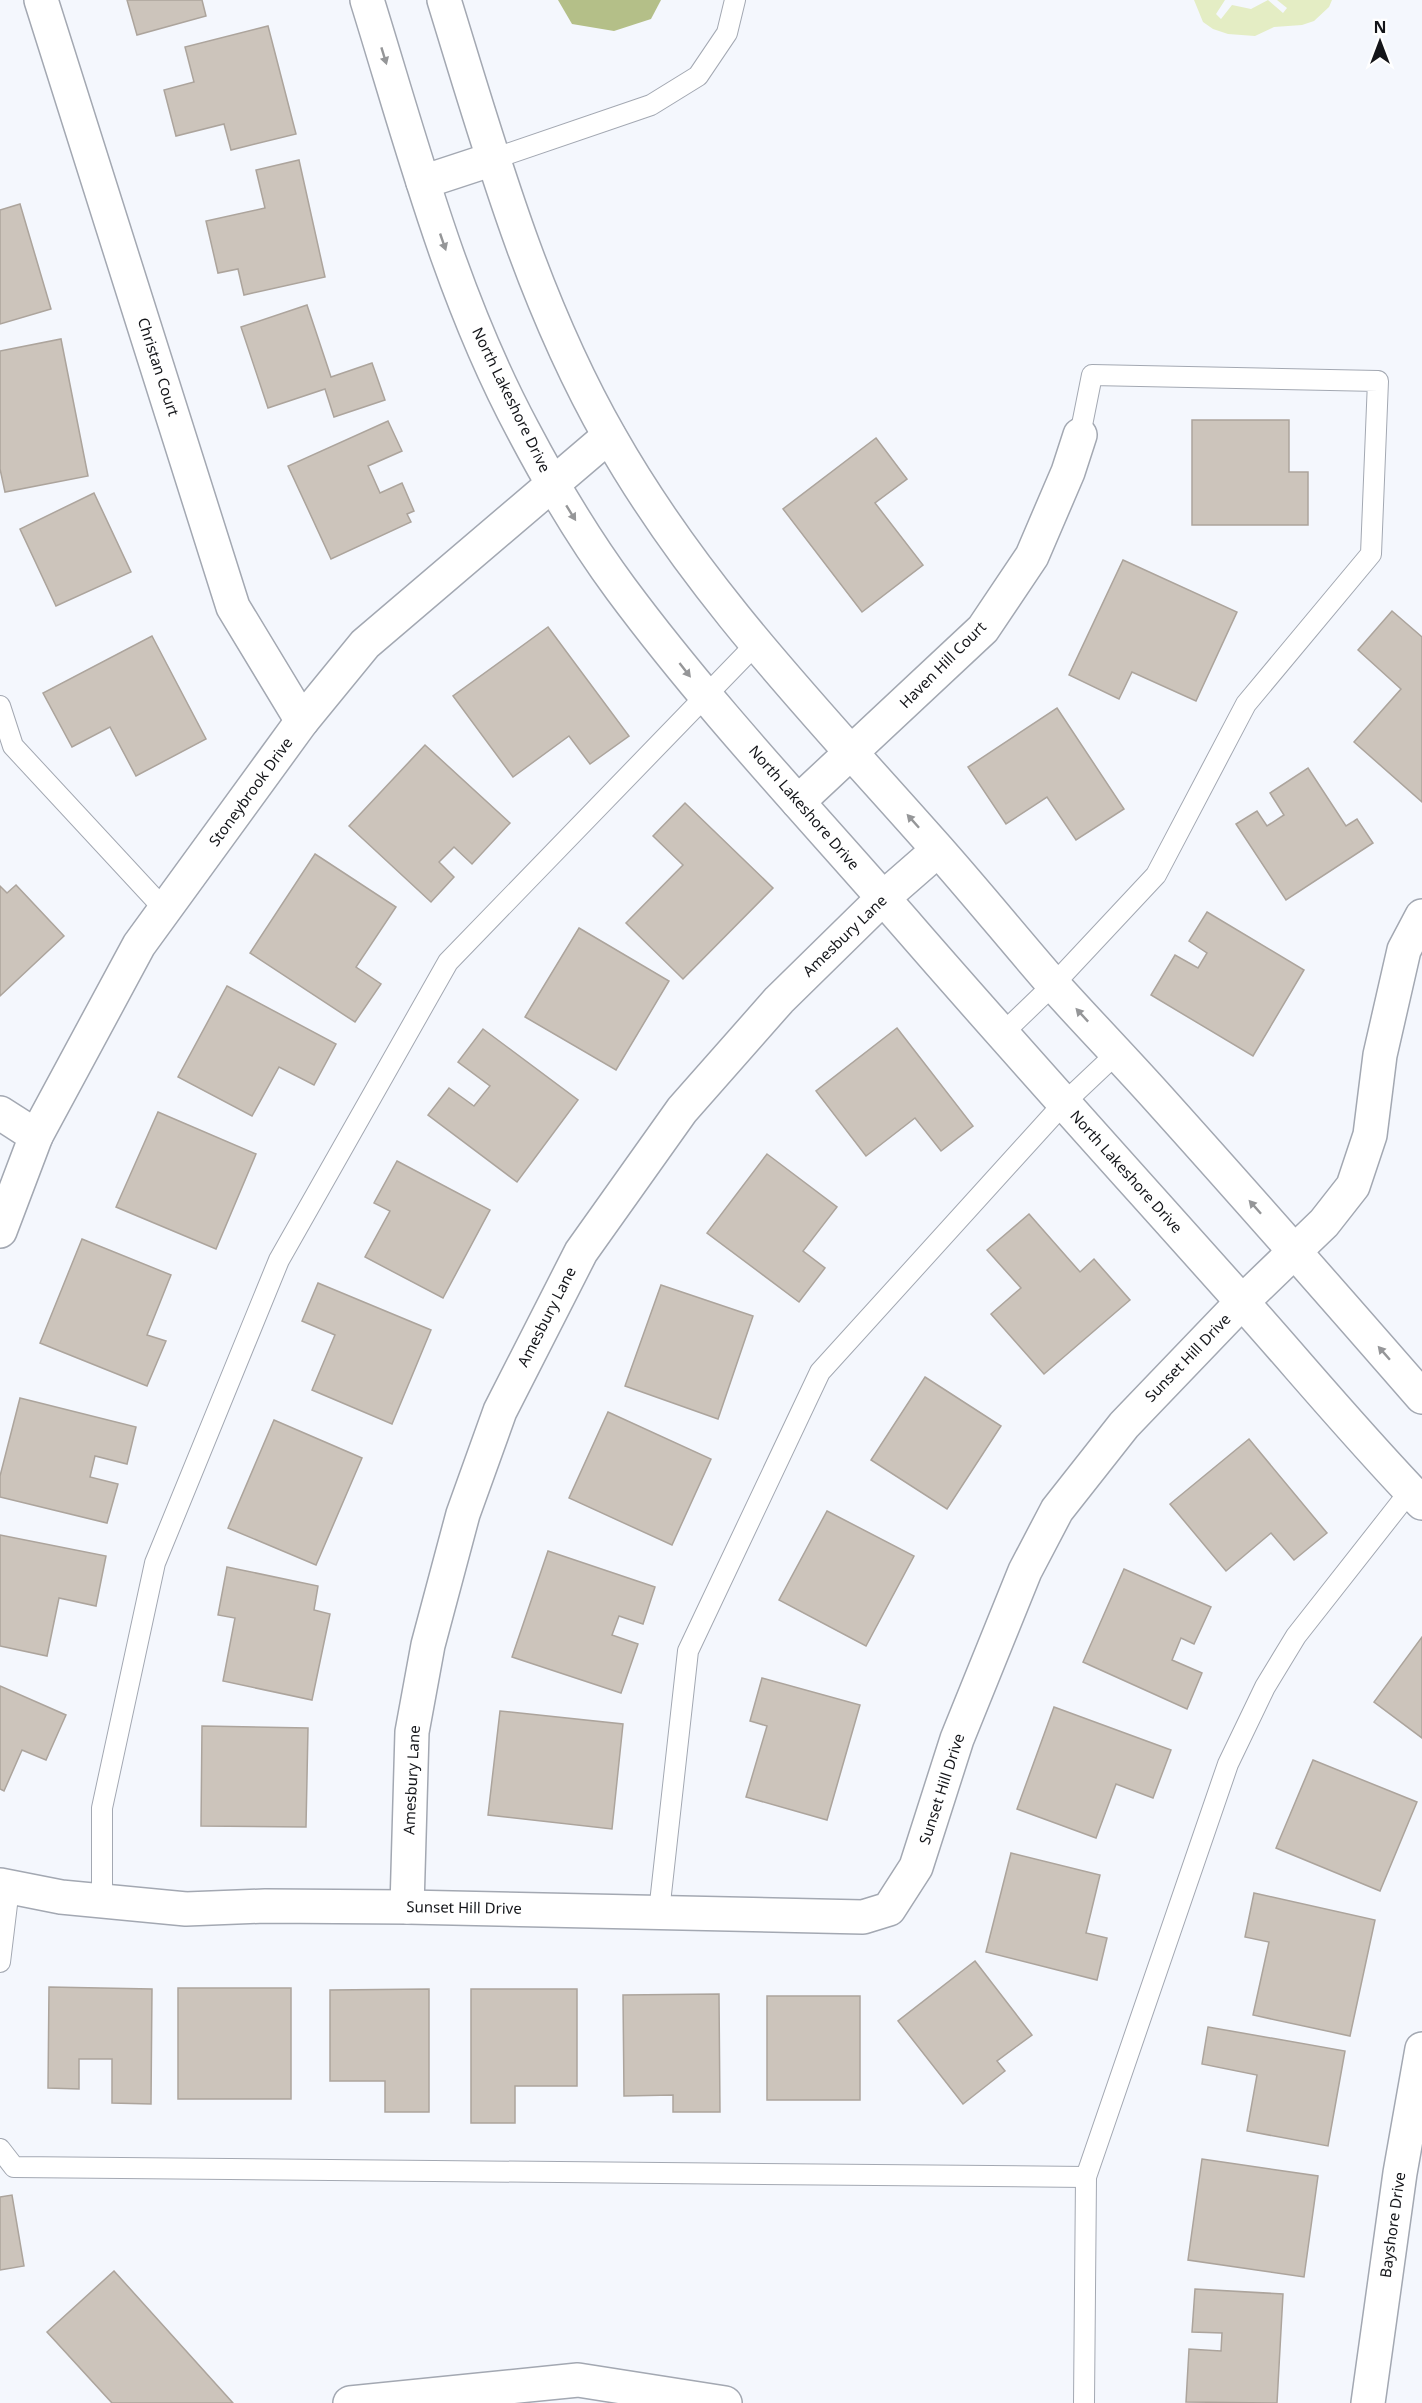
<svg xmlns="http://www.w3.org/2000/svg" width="1422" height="2403" viewBox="0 0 1422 2403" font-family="'Noto Sans',sans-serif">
<rect width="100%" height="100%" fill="#f4f7fd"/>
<polygon fill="#e4edc4" points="1194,0 1225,0 1216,14 1221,19 1232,5 1251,9 1268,0 1283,13 1287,8 1277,0 1332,0 1329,7 1314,21 1302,25 1274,27 1255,36 1228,34 1213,29 1203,22"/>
<polygon fill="#b4bf88" points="558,0 661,0 651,19 614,31 572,24"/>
<g fill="#ccc4bb" stroke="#aca49c" stroke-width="1.5">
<polygon points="127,0 202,0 206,16 137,35"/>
<polygon points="268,26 296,134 231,150 224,124 176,136 164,90 194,82 185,47"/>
<polygon points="299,160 325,277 244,295 238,269 218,273 206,221 265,208 256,170"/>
<polygon points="20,204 51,309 0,324 0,210"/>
<polygon points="307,305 331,377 372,363 385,400 334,417 325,389 268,408 241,327"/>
<polygon points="61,339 88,476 5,492 0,469 0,351"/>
<polygon points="1192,420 1289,420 1289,472 1308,472 1308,525 1192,525"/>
<polygon points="388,421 402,451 368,466 380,493 402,483 414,511 407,514 411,522 331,559 288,466"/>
<polygon points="876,438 907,479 875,503 923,565 862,612 783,509"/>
<polygon points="94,493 131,572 56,606 20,529"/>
<polygon points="1123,560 1237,612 1196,701 1132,672 1119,699 1069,675"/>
<polygon points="1392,611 1422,637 1422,802 1354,742 1401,689 1358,650"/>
<polygon points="548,627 629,736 590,764 569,736 513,777 453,696"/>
<polygon points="152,636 206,739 136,776 110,727 72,747 43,693"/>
<polygon points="1057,708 1124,809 1076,840 1047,797 1006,824 968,767"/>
<polygon points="425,745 510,823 472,864 454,847 439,862 454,877 431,902 349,826"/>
<polygon points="1308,768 1346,826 1357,819 1373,843 1286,900 1236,824 1257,811 1267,826 1284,815 1270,793"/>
<polygon points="685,803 773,888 683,979 626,923 683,865 653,836"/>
<polygon points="315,854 396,907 356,967 381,984 355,1022 250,953"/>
<polygon points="16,885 64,936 0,996 0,886 7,893"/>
<polygon points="1207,912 1304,970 1253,1056 1151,995 1175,955 1198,968 1207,953 1189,941"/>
<polygon points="579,928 669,981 616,1070 525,1017"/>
<polygon points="227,986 336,1044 314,1085 279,1067 252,1116 178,1077"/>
<polygon points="897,1028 973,1126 941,1151 915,1118 866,1156 816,1091"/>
<polygon points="483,1029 578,1100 517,1182 428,1115 449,1088 474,1106 490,1086 458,1062"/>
<polygon points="158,1112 256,1154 216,1249 116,1207"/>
<polygon points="767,1154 837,1207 803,1251 825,1268 799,1302 707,1233"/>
<polygon points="397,1161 490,1210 443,1298 365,1257 390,1211 374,1203"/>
<polygon points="1029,1214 1080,1272 1094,1259 1130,1300 1044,1374 991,1314 1021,1288 987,1250"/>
<polygon points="82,1239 171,1275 147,1335 166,1341 147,1386 40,1343"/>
<polygon points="318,1283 431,1330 392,1424 312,1390 335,1335 302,1321"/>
<polygon points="661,1285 753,1316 718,1419 625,1386"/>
<polygon points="925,1377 1001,1426 947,1509 871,1460"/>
<polygon points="20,1398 136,1427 127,1464 95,1456 90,1477 118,1484 107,1523 0,1497 0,1476"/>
<polygon points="608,1412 711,1459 672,1545 569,1498"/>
<polygon points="274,1420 362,1458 316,1565 228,1528"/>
<polygon points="1249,1439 1327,1533 1294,1560 1271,1533 1226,1571 1170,1504"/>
<polygon points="827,1511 914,1556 866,1646 779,1600"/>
<polygon points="0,1535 106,1556 96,1606 59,1598 47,1656 0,1646"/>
<polygon points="548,1551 655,1587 643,1624 619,1616 612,1635 638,1644 621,1693 512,1657"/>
<polygon points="227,1567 318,1586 314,1610 330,1614 312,1700 223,1681 235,1618 218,1615"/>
<polygon points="1124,1569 1211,1607 1194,1644 1181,1638 1172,1660 1202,1673 1187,1709 1083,1662"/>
<polygon points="1422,1637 1422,1738 1374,1702"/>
<polygon points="762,1678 860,1705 827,1820 746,1797 767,1726 750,1721"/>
<polygon points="0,1686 66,1715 46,1760 22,1750 4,1791 0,1789"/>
<polygon points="1054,1707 1171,1750 1153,1798 1116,1784 1096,1838 1017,1809"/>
<polygon points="500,1711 623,1724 612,1829 488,1815"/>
<polygon points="202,1726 308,1728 306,1827 201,1826"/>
<polygon points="1313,1760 1417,1802 1380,1891 1276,1848"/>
<polygon points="1011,1853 1100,1875 1086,1933 1107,1938 1097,1980 986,1952"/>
<polygon points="1254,1893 1375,1920 1350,2036 1253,2015 1269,1942 1245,1937"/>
<polygon points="975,1961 1032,2035 997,2061 1005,2071 963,2104 898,2021"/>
<polygon points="49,1987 152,1989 151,2104 112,2103 112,2059 79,2059 79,2089 48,2088"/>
<rect x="178" y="1988" width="113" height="111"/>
<polygon points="429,1989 429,2112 385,2112 385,2081 330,2081 330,1990"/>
<polygon points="471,1989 577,1989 577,2086 515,2086 515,2123 471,2123"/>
<polygon points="719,1994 720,2112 673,2112 673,2095 624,2096 623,1995"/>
<rect x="767" y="1996" width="93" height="104"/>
<polygon points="1208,2027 1345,2051 1328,2146 1247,2131 1257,2075 1202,2064"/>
<polygon points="1202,2159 1318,2176 1304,2277 1188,2260"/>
<polygon points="12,2195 24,2266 0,2270 0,2197"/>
<polygon points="114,2271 233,2403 112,2403 47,2332"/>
<polygon points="1195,2289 1283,2294 1277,2403 1186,2402 1189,2349 1221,2351 1222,2333 1192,2332"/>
</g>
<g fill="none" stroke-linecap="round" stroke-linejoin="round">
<g stroke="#a3a8b2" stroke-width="22">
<g id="lane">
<polyline points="493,159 651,105 698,76 727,33 735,0"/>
<polyline points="0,706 13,746 165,910"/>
<polyline points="1002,1034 1054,984 1156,875 1246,704 1371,554 1378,381 1092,375 1080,435"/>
<polyline points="102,1901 102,1808 155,1563 279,1260 448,962 756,644"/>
<polyline points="659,1912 688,1651 820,1372 1064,1103 1117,1053"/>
<polyline points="0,1962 9,1888"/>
<polyline points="0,2149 14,2167 1086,2177"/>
<polyline points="1084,2403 1086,2177 1228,1764 1265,1687 1296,1636 1410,1491"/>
</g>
</g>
<g stroke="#a3a8b2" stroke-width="36">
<g id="street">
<polyline points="41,0 233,607 302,721"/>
<polyline points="798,802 983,629 1032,556 1068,472 1080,435"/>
<polyline points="0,1113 36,1136"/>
<polyline points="0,1231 36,1136 139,945 302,721 365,644 609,436"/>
<polyline points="0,1885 61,1897 186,1909 265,1906 407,1907 863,1917 889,1909 916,1867 957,1739 1025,1571 1057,1510 1124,1425 1242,1302 1324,1223 1353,1186 1370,1135 1380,1055 1404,950 1422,916"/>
<polyline points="407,1907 412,1732 428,1645 463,1514 500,1411 581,1252 682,1110 779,1000 883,898 938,850"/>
<polyline points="350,2403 578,2380 725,2403"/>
<polyline points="1368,2403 1400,2173 1422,2049"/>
</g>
</g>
<g stroke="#a3a8b2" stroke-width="36">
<g id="secondary">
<path d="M367 0C412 145 451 296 523 430 552 485 584 539 621 589 710 709 814 818 912 931 1018 1053 1127 1173 1235 1294 1297 1363 1357 1436 1422 1503"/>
<path d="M444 0C490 149 532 301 610 437 696 589 818 714 933 844 974 890 1012 937 1052 983 1087 1022 1123 1059 1158 1098 1247 1197 1335 1297 1422 1397"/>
<polyline points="423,182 493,159"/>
</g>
</g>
<use href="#lane" stroke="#fff" stroke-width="20"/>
<use href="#street" stroke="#fff" stroke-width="33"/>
<use href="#secondary" stroke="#fff" stroke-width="33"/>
</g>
<defs><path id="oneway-solid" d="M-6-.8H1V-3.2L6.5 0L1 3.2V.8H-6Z" transform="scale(1.5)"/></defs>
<g fill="#959698">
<use href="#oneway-solid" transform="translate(384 56) rotate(73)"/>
<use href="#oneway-solid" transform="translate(443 242) rotate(71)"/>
<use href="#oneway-solid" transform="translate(571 513) rotate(58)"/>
<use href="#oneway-solid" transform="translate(685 670) rotate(52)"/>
<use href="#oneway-solid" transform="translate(913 821) rotate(-132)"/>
<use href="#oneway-solid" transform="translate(1082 1015) rotate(-133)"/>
<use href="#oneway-solid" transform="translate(1255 1207) rotate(-132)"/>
<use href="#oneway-solid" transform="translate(1384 1353) rotate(-131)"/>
</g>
<g text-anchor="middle" stroke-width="4.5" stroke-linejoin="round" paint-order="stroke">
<g font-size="15" fill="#141519" stroke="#fff">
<text transform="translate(158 367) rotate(72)" y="5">Christan Court</text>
<text transform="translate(511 400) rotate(64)" y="5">North Lakeshore Drive</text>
<text transform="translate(943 665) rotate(-45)" y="5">Haven Hill Court</text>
<text transform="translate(251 792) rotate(-54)" y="5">Stoneybrook Drive</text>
<text transform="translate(804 808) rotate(49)" y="5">North Lakeshore Drive</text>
<text transform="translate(845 936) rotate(-44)" y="5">Amesbury Lane</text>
<text transform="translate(1126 1172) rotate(48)" y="5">North Lakeshore Drive</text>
<text transform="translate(547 1317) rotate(-63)" y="5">Amesbury Lane</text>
<text transform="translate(1188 1358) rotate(-46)" y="5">Sunset Hill Drive</text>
<text transform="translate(412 1780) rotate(-87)" y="5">Amesbury Lane</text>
<text transform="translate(942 1789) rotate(-72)" y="5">Sunset Hill Drive</text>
<text transform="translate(464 1908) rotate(1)" y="5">Sunset Hill Drive</text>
<text transform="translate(1393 2225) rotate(-82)" y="5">Bayshore Drive</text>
</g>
</g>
<g transform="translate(1380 42)" stroke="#ffffff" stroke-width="4.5" paint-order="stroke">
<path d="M0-4.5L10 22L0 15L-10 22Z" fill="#141519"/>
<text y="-9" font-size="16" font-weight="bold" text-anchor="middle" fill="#141519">N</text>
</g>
</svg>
